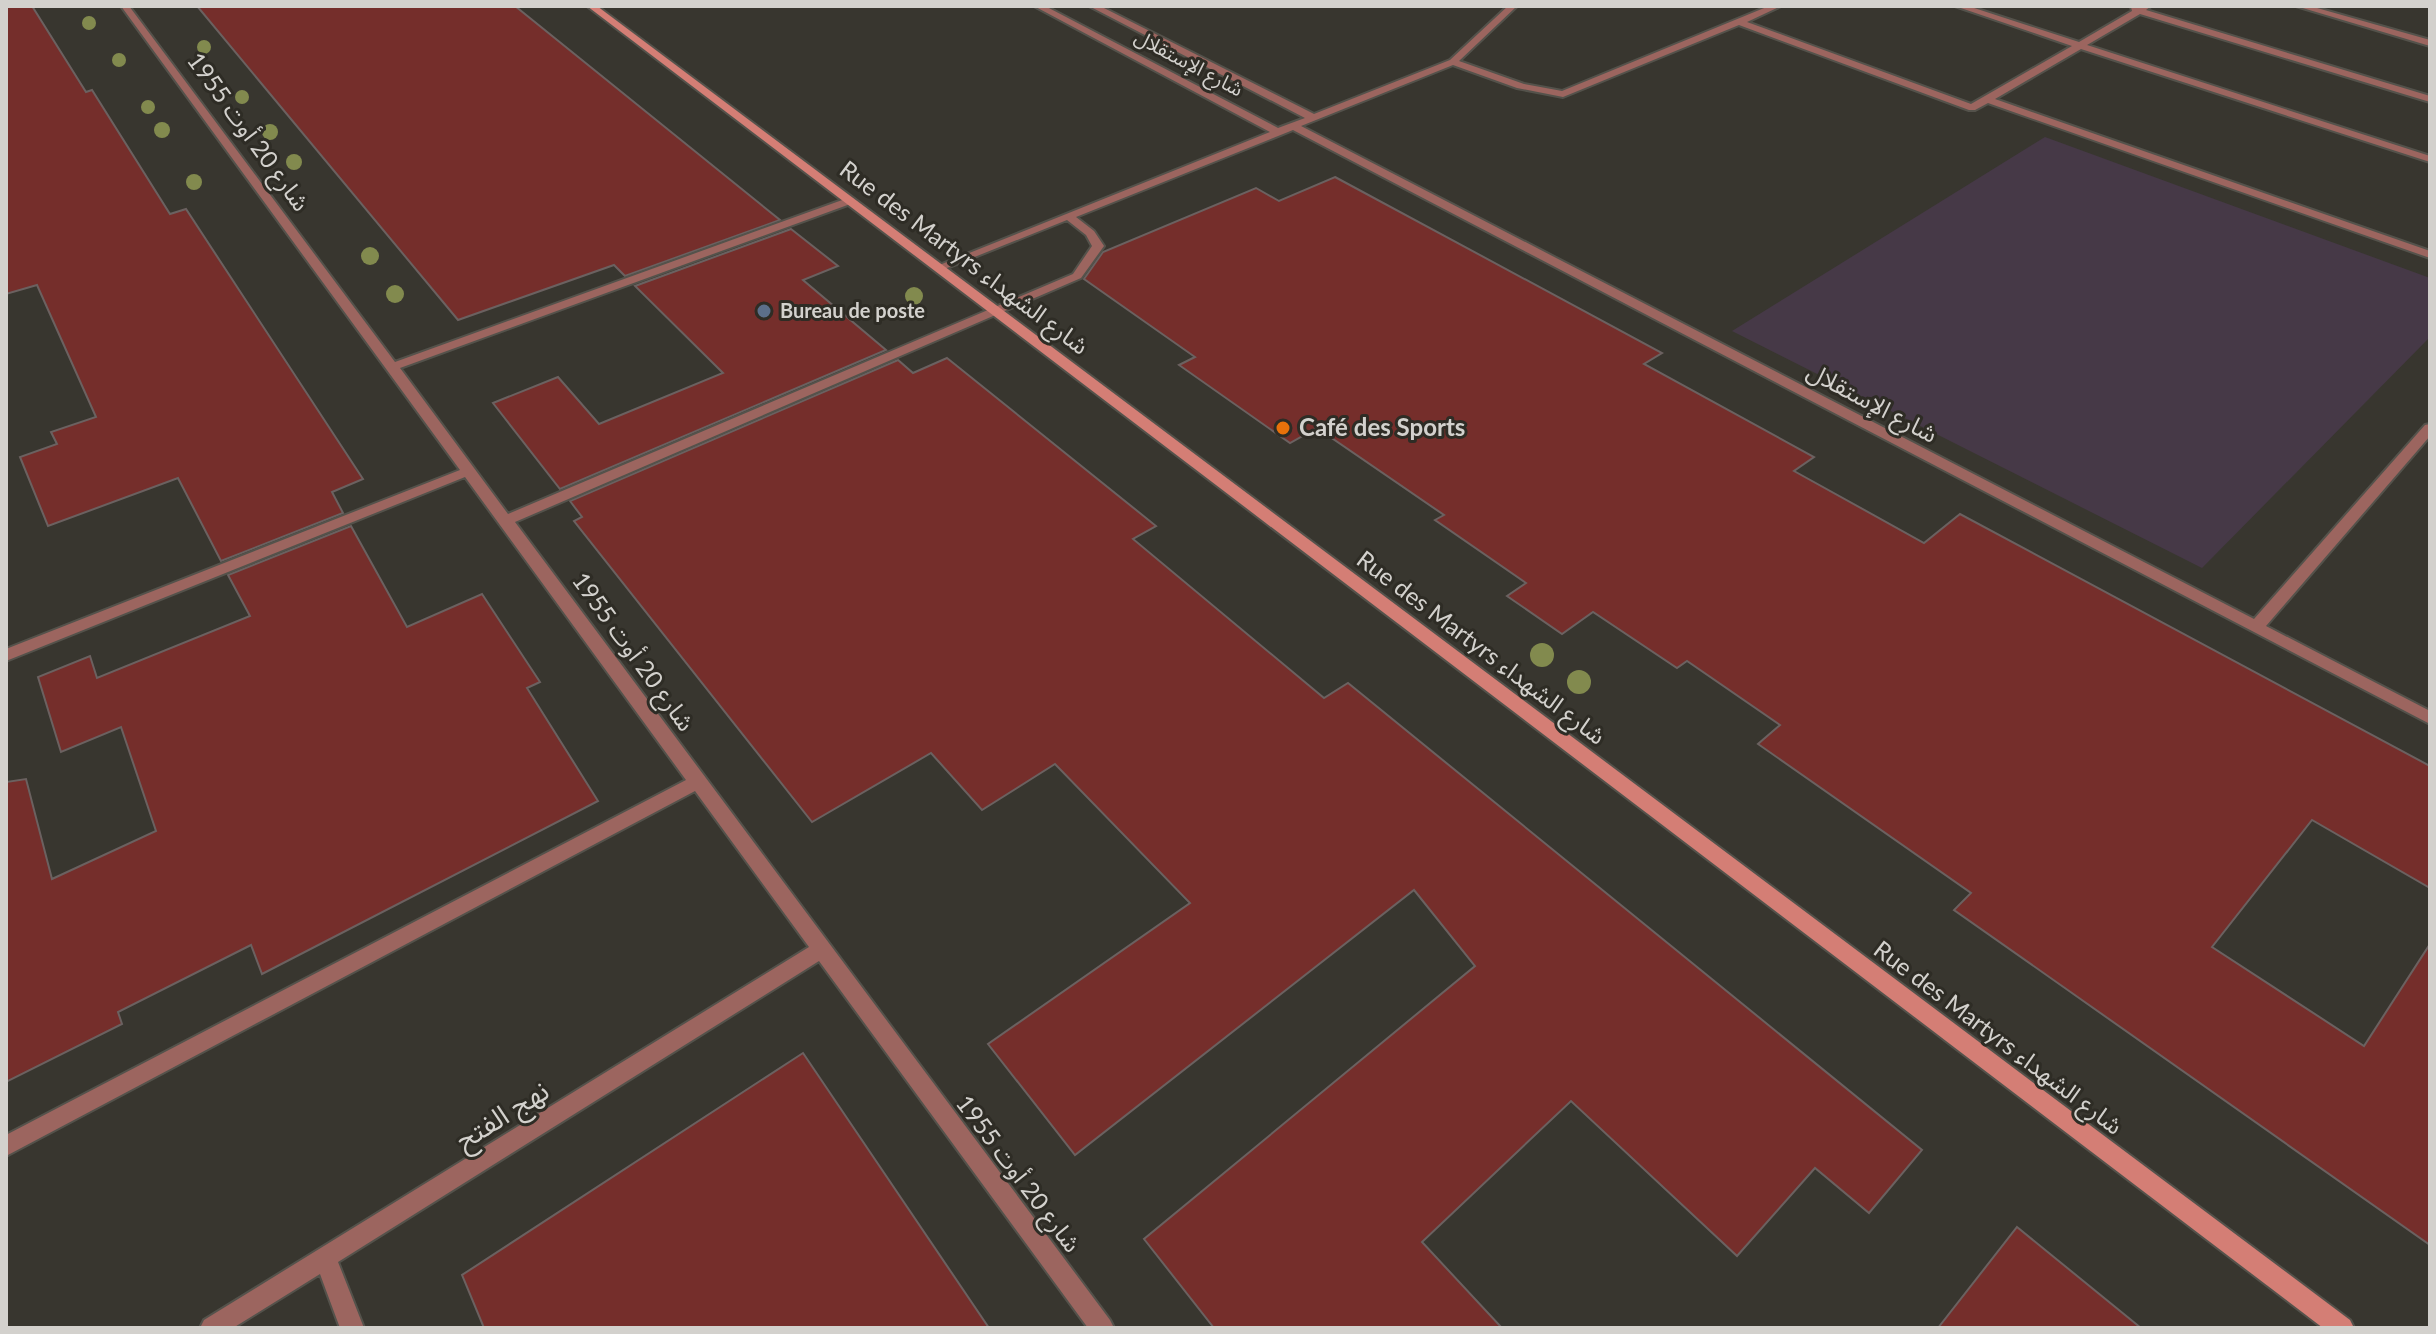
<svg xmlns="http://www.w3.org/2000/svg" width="2436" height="1334" viewBox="0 0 2436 1334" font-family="Lato,'Noto Sans Arabic',sans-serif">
<rect width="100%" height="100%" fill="#38362f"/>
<polygon fill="#463947" points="2045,137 2430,278 2430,337 2202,568 1732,331"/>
<g fill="#752e2b" stroke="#6b6160" stroke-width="2">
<polygon points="6,6 32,6 86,92 92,90 170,214 186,209 363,479 332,492 343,513 221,561 178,478 48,526 20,457 57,444 51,432 96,417 37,285 6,294"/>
<polygon points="197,6 515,6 780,220 625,276 614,265 458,320"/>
<polygon points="1335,177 1662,353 1644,364 1814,457 1794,471 1924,543 1960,514 2430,766 2430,888 2312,820 2212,947 2364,1046 2430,944 2430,1245 1954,910 1971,893 1758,744 1780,725 1687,661 1677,668 1593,612 1562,634 1507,596 1526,583 1435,520 1444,515 1317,428 1290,443 1179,365 1195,357 1084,279 1103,252 1256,188 1279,201"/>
<polygon points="791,229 838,266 803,280 886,350 560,489 493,403 558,377 599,424 723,373 635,286"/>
<polygon points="947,358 1156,526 1133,539 1324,698 1348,683 1922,1150 1869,1213 1815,1168 1737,1256 1571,1101 1422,1242 1502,1328 1214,1328 1144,1239 1475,966 1414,890 1075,1155 988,1044 1190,903 1055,764 982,810 931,753 812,822 574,521 582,517 570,501 898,360 913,373"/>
<polygon points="351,526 407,627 482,594 540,682 527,688 598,801 262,974 251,945 118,1012 122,1024 6,1082 6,782 26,779 52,879 156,831 121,727 61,752 38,677 90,656 97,678 250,616 228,575"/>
<polygon points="803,1053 989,1328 484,1328 462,1275"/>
<polygon points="2017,1227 2141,1328 1938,1328"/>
</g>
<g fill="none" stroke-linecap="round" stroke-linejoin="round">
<g stroke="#54524b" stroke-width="4">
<g id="minor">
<polygon points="121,6 129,6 395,362 845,199 853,199 853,203 400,368 508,514 1073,274 1092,246 1086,235 1067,220 942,270 932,268 1270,132 1034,6 1045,6 1278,128 1305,118 1089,6 1100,6 1314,114 1450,60 1508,6 1517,6 1459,61 1524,84 1562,91 1769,6 1781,6 1747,22 1971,104 2072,46 1955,6 1968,6 2079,42 2132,11 2131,7 2151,6 2146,10 2430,96 2430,102 2140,14 2087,45 2430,156 2430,162 2081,49 1995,99 2430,251 2430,258 1988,103 1975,110 1969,110 1739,25 1563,97 1517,88 1453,65 1301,126 2254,619 2425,425 2430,424 2430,436 2266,626 2430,711 2430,724 1293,130 1076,217 1094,231 1104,246 1081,278 515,522 1110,1320 1114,1328 1088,1328 819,961 338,1262 364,1328 340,1328 320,1274 233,1328 200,1328 204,1320 809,947 695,791 6,1156 6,1135 686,780 465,477 6,661 6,649 460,470"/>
<polygon points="2296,6 2310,6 2430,40 2430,46"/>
</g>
</g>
<g stroke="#54524b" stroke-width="4">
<polygon id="secondary" points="587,6 597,6 2350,1320 2354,1328 2323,1328"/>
</g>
<use href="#minor" fill="#9c655f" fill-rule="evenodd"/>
<use href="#secondary" fill="#d47e75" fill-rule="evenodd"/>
</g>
<g fill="#828a4e">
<circle cx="89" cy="23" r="7"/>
<circle cx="204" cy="47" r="7"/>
<circle cx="119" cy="60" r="7"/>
<circle cx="242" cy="97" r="7"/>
<circle cx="148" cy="107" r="7"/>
<circle cx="162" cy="130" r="8"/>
<circle cx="270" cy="132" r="8"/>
<circle cx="294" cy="162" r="8"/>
<circle cx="194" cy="182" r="8"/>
<circle cx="370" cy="256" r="9"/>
<circle cx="395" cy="294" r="9"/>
<circle cx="914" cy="296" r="9"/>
<circle cx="1542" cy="655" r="12"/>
<circle cx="1579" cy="682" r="12"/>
</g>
<circle fill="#5c6f8a" stroke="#2e2c25" stroke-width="3" cx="764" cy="311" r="8"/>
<circle fill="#e8710a" stroke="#2e2c25" stroke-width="3" cx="1283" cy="428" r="8"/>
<g text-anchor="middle" stroke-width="6" stroke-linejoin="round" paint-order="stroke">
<g font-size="20" fill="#d3d1cd" stroke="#2e2c25">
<text transform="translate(1189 63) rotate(28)" y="7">شارع الإستقلال</text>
</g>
<g font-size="20" font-weight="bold" fill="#d3d1cd" stroke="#2e2c25" text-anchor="start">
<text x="780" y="318">Bureau de poste</text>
</g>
<g font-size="24" fill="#d3d1cd" stroke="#2e2c25">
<text transform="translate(248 132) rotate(54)" y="8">شارع 20 أوت 1955</text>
<text transform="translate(964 258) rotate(37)" y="8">Rue des Martyrs شارع الشهداء</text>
<text transform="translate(1872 403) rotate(28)" y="8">شارع الإستقلال</text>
<text transform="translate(1481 648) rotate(37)" y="8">Rue des Martyrs شارع الشهداء</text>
<text transform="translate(633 652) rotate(54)" y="8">شارع 20 أوت 1955</text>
<text transform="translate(1998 1038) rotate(37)" y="8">Rue des Martyrs شارع الشهداء</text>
<text transform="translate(1018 1174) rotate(53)" y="8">شارع 20 أوت 1955</text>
</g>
<g font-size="24" font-weight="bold" fill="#d3d1cd" stroke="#2e2c25" text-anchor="start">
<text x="1299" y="436">Café des Sports</text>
</g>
<g font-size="28" fill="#d3d1cd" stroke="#2e2c25">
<text transform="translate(502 1115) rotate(-32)" y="10">نهج الفتح</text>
</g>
</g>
<rect width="2436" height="1334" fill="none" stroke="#d3d1cd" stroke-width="16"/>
</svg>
